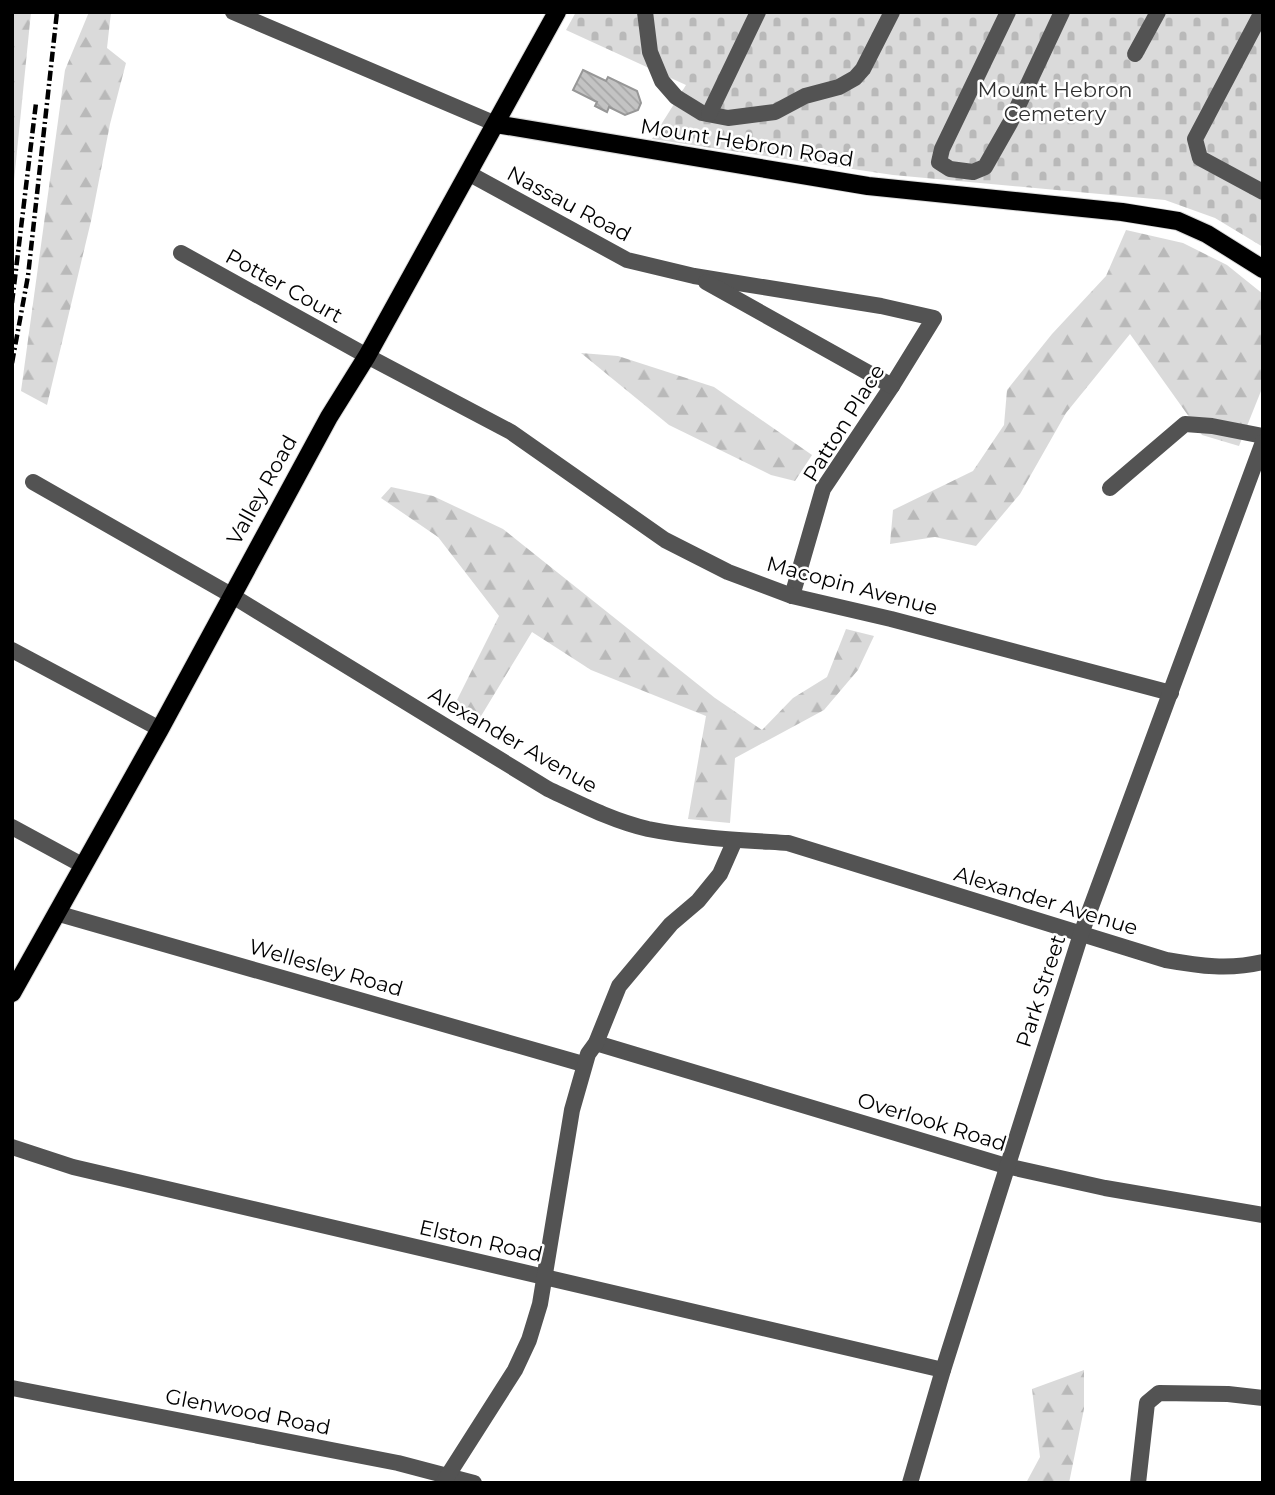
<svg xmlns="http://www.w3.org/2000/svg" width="1275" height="1495" viewBox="0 0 1275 1495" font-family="Montserrat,sans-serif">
<defs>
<pattern id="forest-firs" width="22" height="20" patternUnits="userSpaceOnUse" patternTransform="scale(1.75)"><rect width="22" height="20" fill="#dadada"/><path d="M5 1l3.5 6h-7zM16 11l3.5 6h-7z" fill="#b9b9b9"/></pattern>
<pattern id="cemetery-stones" width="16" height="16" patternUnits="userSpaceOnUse" patternTransform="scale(1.75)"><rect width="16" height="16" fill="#dadada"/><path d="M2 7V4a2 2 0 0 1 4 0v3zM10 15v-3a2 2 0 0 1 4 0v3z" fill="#b9b9b9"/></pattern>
<pattern id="building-back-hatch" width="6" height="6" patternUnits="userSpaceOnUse" patternTransform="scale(1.75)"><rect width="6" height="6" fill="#c3c3c3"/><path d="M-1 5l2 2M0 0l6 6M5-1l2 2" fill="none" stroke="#a6a6a6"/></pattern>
</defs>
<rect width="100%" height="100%" fill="#fff"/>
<g fill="url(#forest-firs)">
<polygon points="12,12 31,12 12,201"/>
<polygon points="89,12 111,12 107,48 126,63 110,124 91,221 47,405 21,391 65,70"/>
<polygon points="1126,230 1183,243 1227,265 1263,294 1263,386 1239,446 1202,435 1130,334 1066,413 1020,494 976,546 935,537 890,544 893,510 973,471 1004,425 1007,390 1052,334 1106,276"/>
<polygon points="581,353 618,356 714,387 812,455 795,481 771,475 669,425"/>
<polygon points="391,487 433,496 503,529 715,698 762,730 793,698 827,677 846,629 874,636 858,670 824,710 735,758 730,823 688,819 706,716 591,670 532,632 475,726 450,714 499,616 438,537 381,498"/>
<polygon points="1084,1370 1084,1409 1069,1483 1026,1483 1040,1457 1032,1389"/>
</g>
<polygon fill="url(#cemetery-stones)" points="576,12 1263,12 1263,247 1215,218 1165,200 893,175 652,139 686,85 566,30"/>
<polygon fill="url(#building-back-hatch)" stroke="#979797" stroke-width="2" points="583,70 606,81 608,77 637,91 641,103 638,110 625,115 609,107 607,112 595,106 597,102 573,90"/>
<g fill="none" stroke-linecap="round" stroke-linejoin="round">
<g stroke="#dbdbdb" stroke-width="20">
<g id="major">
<polyline points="496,124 868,186 1122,212 1178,221 1207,234 1263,269"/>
<polyline points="12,993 160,729 329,417 367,356 557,12"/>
</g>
</g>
<g stroke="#535353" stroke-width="16">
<polyline points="233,12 496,124"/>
<polyline points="645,12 650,52 662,81 676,97 702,113 728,118 775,112 805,96 839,87 855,78 863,69 892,12"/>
<polyline points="1008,12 942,149 939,162 950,169 973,172 985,167 1010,123 1062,12"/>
<polyline points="1262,12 1195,139 1200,158 1263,192"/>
<polyline points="1135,54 1158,12"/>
<polyline points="709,114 758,12"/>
<polyline points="468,173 627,260 694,276 881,306 934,318 892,386 823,489 792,596"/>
<polyline points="181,253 367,356 511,432 665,540 728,572 792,596 891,619 1171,693"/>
<polyline points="706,282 892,386"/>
<path d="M33 482 231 595 548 789C580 804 613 821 648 829 693 838 741 840 788 843L1166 960C1200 966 1229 970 1263 962"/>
<polyline points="1110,488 1185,424 1212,426 1263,436"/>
<polyline points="12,650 160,729"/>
<polyline points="12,827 82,865"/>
<polyline points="56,913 583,1064"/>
<polyline points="596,1043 1006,1166 1105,1188 1263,1215"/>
<polyline points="12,1147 73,1167 943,1370"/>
<polyline points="12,1388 398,1463 474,1483"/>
<polyline points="443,1483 515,1370 529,1340 540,1304 572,1110 588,1054 596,1043 619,986 671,924 698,901 720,874 735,840"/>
<polyline points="910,1483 943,1370 1081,934 1263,442"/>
<polyline points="1138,1483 1147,1403 1159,1393 1228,1394 1263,1398"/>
</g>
<use href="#major" stroke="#000" stroke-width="18"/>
<g stroke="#000" stroke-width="4.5" stroke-dasharray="10 3.5 2 3.5" stroke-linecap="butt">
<polyline points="12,303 36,103"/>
<polyline points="12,363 28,276 57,12"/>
</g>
</g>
<g text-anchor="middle" stroke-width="5" stroke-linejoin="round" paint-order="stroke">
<g font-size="21" fill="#313131" stroke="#fff">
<text x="1055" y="97">Mount Hebron<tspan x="1055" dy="24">Cemetery</tspan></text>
</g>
<g font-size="21" fill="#000" stroke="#fff">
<text transform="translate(747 143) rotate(9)" y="7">Mount Hebron Road</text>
<text transform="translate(569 204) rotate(28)" y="7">Nassau Road</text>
<text transform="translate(284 286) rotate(29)" y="7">Potter Court</text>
<text transform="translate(844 423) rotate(-58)" y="7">Patton Place</text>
<text transform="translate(262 490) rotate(-61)" y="7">Valley Road</text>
<text transform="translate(852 586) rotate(15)" y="7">Macopin Avenue</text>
<text transform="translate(513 740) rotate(30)" y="7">Alexander Avenue</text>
<text transform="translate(1046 901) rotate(17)" y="7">Alexander Avenue</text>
<text transform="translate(326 968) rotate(16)" y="7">Wellesley Road</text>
<text transform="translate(1041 991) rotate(-72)" y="7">Park Street</text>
<text transform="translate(932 1122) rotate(17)" y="7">Overlook Road</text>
<text transform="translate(481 1241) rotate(13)" y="7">Elston Road</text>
<text transform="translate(248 1412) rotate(11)" y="7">Glenwood Road</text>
</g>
</g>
<rect width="1275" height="1495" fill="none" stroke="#000000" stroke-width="28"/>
</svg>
